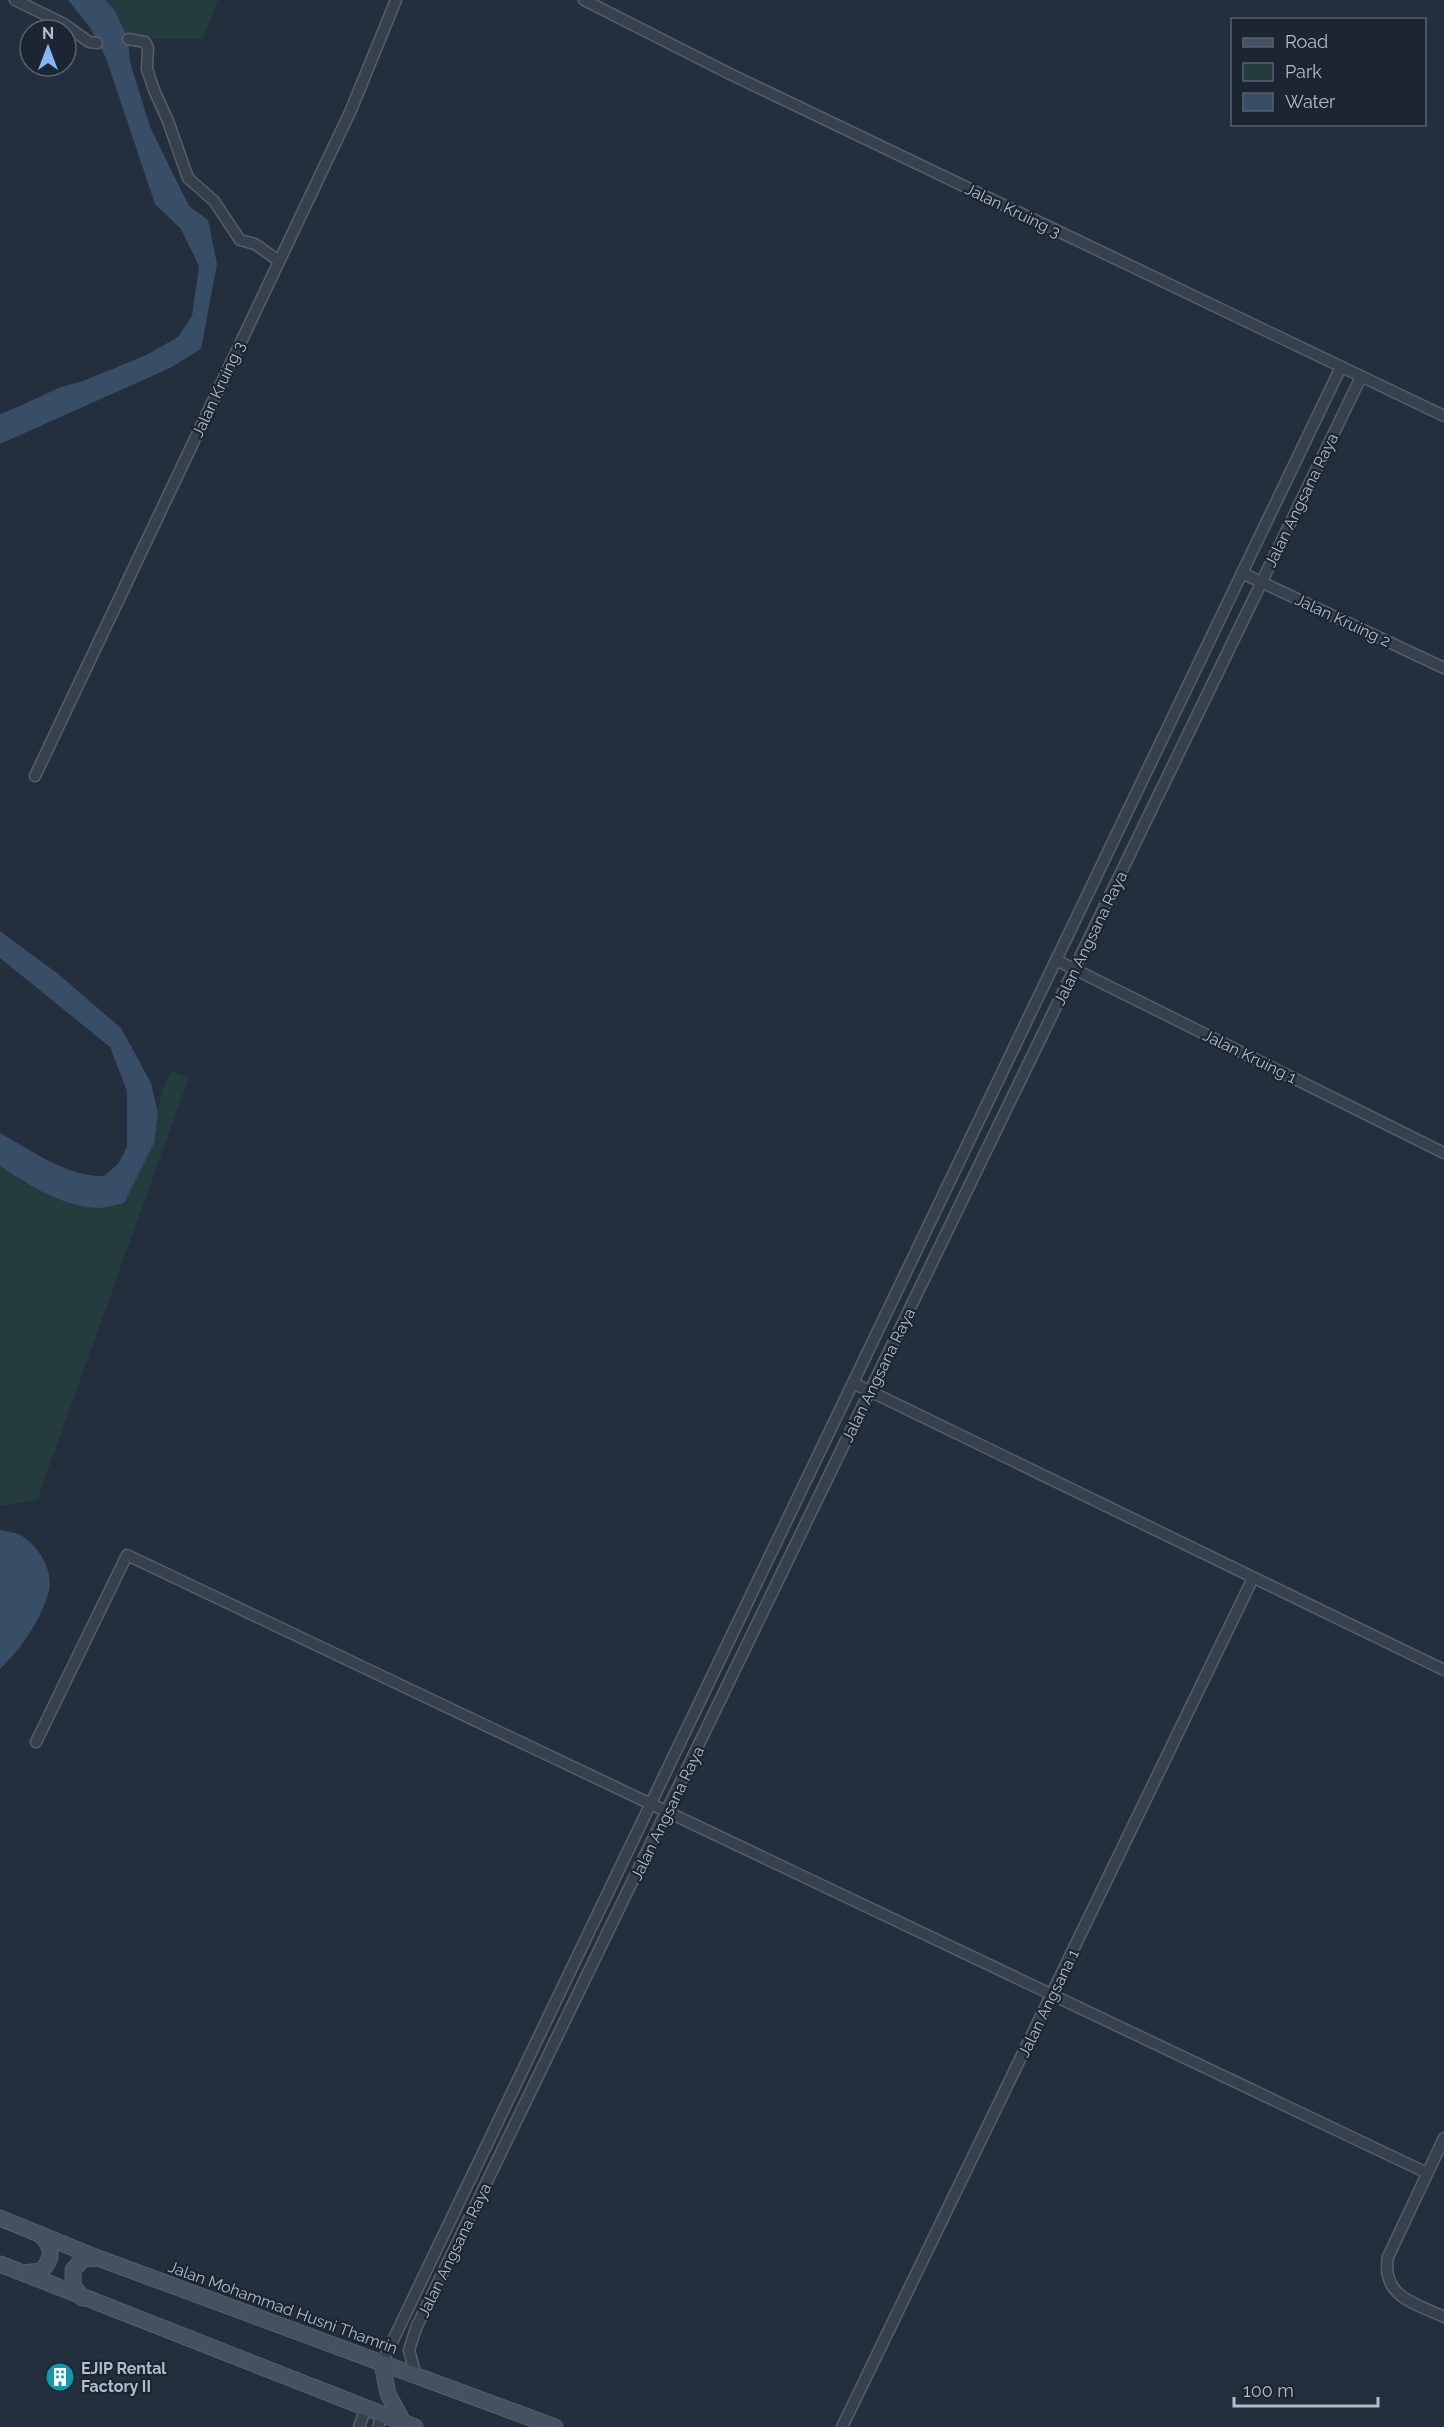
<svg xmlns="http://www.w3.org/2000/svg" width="1444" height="2427" viewBox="0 0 1444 2427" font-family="Raleway,sans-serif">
<rect width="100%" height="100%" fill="#232f3d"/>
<g fill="#253c3e">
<polygon points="105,0 218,0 203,39 128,39 115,11"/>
<polygon points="171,1071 189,1077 37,1500 0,1506 0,1166 25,1183 69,1202 153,1143 162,1090"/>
</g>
<g fill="#384d66">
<polygon points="68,0 105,0 115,11 128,39 130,62 150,127 189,206 208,220 217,264 201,349 170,368 0,444 0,415 61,387 91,379 148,354 178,337 192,316 199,266 181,229 155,204 106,58 89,26"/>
<path d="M0 931 58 974 121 1028 151 1083 158 1113 154 1143 124 1203C116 1205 108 1207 100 1208 65 1208 28 1185 0 1166V1133C31 1150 67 1177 104 1176L118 1164 127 1147V1091L110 1047 0 958Z"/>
<path d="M0 1530C6 1531 13 1532 18 1534 37 1542 54 1571 49 1591 41 1620 21 1649 0 1669Z"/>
</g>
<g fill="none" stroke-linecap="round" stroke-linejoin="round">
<g stroke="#384d66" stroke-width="18">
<polyline points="0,424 134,370"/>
<polyline points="50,979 103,1026"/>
</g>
<g stroke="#555f6b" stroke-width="13">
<g id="street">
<polyline points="15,0 64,24 89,42 97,43"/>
<polyline points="584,0 728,73 1444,416"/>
<polyline points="128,39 145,42 148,48 147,69 154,90 168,121 188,178 214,201 240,240 255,244 279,261"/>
<polyline points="1242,573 1444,668"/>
<polyline points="35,776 351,110 396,0"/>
<polyline points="1056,960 1444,1153"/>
<polyline points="853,1383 1444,1670"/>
<polyline points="36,1742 127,1555 1427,2173"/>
<path d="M1444 2138 1388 2257C1381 2297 1415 2303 1444 2317"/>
<polyline points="382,2363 1341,367"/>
<polyline points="416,2376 409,2350 416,2328 1361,377"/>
<polyline points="359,2427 366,2408"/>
<polyline points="378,2427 382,2415"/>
<polyline points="842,2427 1253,1578"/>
</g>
</g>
<g stroke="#555f6b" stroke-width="17">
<g id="secondary">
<polyline points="0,2218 98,2258 555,2427"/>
<polyline points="0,2264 415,2427"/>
<path d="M24 2273 41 2271C54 2259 53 2245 39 2234"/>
<polyline points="82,2298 73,2285 73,2270 83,2259 97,2258"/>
<polyline points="382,2363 388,2394 403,2422"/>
</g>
</g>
<use href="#street" stroke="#37414d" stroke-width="10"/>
<use href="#secondary" stroke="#455060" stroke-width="15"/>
</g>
<defs>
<g id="building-disc" transform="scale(1.5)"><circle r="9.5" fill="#0f9aa8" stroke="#1c2632"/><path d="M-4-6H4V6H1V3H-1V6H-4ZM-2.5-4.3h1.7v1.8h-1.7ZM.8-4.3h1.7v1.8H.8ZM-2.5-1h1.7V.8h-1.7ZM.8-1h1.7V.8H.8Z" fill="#fff"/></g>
</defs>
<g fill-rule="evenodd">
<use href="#building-disc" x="60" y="2377"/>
</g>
<g text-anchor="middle" stroke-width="4.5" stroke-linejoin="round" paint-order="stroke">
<g font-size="16" fill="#b3bcc8" stroke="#1c2632">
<text transform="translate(1013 210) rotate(26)" y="6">Jalan Kruing 3</text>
<text transform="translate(218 389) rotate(-65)" y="6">Jalan Kruing 3</text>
<text transform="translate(1301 500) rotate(-64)" y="6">Jalan Angsana Raya</text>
<text transform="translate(1343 620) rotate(25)" y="6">Jalan Kruing 2</text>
<text transform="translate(1090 938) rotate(-64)" y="6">Jalan Angsana Raya</text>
<text transform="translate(1250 1056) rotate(26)" y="6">Jalan Kruing 1</text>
<text transform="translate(878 1375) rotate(-64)" y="6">Jalan Angsana Raya</text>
<text transform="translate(667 1813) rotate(-64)" y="6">Jalan Angsana Raya</text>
<text transform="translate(1048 2003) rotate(-64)" y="6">Jalan Angsana 1</text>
<text transform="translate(454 2250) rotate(-64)" y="6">Jalan Angsana Raya</text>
<text transform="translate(283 2307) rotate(20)" y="6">Jalan Mohammad Husni Thamrin</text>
</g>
<g font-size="16" font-weight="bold" fill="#b3bcc8" stroke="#1c2632" text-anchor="start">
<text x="81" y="2374">EJIP Rental<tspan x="81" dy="18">Factory II</tspan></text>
</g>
</g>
<rect x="1231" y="18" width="195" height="108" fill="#1c2632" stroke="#58626e" stroke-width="1.5"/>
<rect x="1243" y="38" width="30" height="9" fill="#455060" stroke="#58626e" stroke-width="1.5"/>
<text x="1285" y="48" font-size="18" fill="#b3bcc8">Road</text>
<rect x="1243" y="63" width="30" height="18" fill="#253c3e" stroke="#58626e" stroke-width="1.5"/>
<text x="1285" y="78" font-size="18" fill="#b3bcc8">Park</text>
<rect x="1243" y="93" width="30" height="18" fill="#384d66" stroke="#58626e" stroke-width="1.5"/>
<text x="1285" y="108" font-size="18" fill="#b3bcc8">Water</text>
<g transform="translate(48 48)"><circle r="28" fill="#1c2632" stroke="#58626e" stroke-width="1.5"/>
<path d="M0-4.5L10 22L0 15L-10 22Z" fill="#88b7f8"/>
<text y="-9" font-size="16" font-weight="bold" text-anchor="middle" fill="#b3bcc8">N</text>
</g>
<path d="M1234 2397v9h144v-9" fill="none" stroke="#b3bcc8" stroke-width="3"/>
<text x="1243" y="2397" font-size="18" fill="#b3bcc8" stroke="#1c2632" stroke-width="4.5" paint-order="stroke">100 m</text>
</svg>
